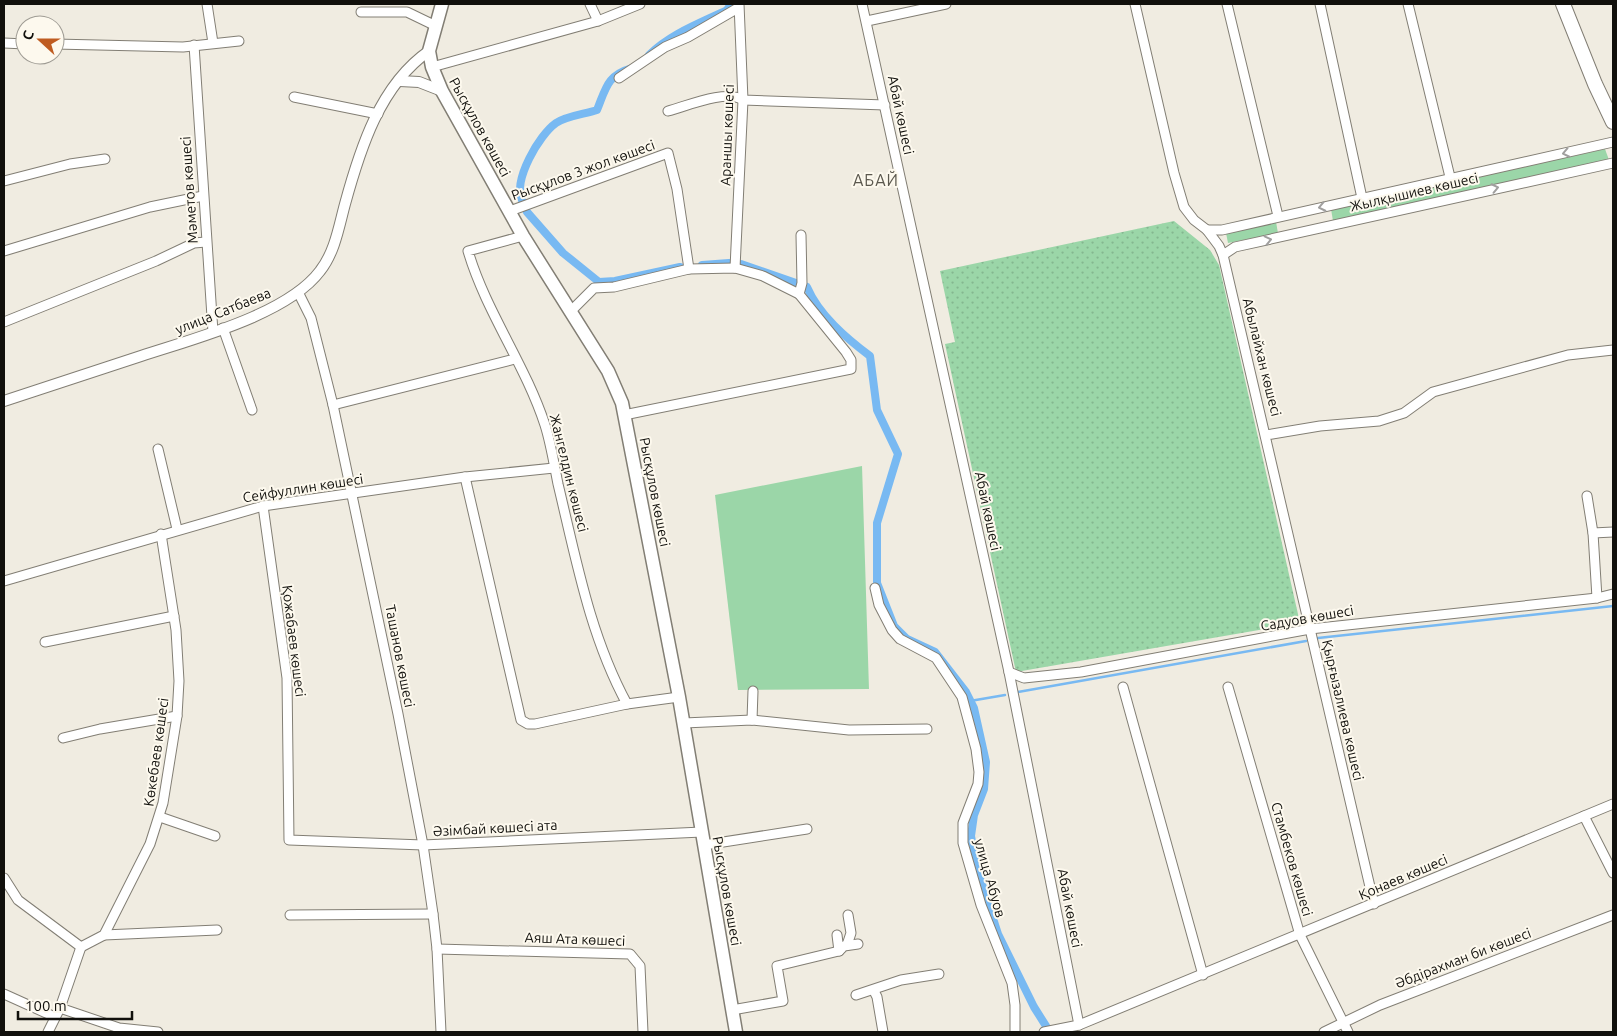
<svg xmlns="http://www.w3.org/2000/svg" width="1617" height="1036" viewBox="0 0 1617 1036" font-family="Ubuntu,sans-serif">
<defs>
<pattern id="park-dots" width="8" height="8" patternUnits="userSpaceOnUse" patternTransform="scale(1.25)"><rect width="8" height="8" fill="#9bd6a8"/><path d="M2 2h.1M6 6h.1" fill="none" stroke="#84b78f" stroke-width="1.8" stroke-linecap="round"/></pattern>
</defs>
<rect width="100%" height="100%" fill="#f0ece1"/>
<g fill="#9bd6a8">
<polygon points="1605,149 1609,160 1333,221 1331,209"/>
<polygon points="1276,222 1278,233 1228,243 1226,233"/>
<polygon points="862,466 869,689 738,690 715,495"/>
</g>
<polygon fill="url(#park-dots)" points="1174,221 1210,250 1219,265 1300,623 1016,672 945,344 955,342 940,271"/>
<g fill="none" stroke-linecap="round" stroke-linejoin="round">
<g stroke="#78b9f2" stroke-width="2.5">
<polyline points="1318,638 1613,606"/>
<polyline points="1018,692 1306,641"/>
<polyline points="970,701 1005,695"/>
</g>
<g stroke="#78b9f2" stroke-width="8">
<path d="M649 55C670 34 700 23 727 10L731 4"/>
<path d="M522 200C513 180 539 135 556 123 566 116 585 114 597 110 606 88 607 75 632 68"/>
<polyline points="527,212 563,253 599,282 615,281 680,267"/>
<polyline points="741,264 796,283"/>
<polyline points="702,265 729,263"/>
<path d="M807 287C819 315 846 338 870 356L877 410 898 454 877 523V583L894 626 907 639 935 652 966 692 974 708 986 762 984 789 974 815 971 836 977 869 998 934 1034 1007 1046 1026"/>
</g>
<g stroke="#827e74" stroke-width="11">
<g id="minor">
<polyline points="207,4 213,43"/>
<polyline points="590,4 598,21"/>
<polyline points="862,4 1009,672 1079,1025"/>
<polyline points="1135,4 1174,173 1184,207 1194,220 1207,230 1219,246 1223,255 1374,904"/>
<polyline points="1227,4 1278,216"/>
<polyline points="1320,4 1362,198"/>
<polyline points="1408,4 1450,177"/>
<polyline points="361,12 407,12 436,26"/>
<polyline points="867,21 946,4"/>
<polyline points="4,43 25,44"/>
<polyline points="55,44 183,47 239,41"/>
<polyline points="194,45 213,332"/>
<polyline points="432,67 598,21 640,4"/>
<polyline points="619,78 665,47 688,37 738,8"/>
<polyline points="294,97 378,114"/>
<path d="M668 111C687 106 726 89 743 100L885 105"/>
<polyline points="4,181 70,164 105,159"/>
<polyline points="510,211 668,153 677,189 689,269"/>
<polyline points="1207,230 1222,230 1613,142"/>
<path d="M523 236 468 251C486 312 525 364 545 425 551 444 554 464 558 484 576 559 590 636 627 704"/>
<polyline points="4,251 150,207 203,196"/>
<polyline points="1223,255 1235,247 1613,163"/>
<polyline points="735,268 743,100 739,4"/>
<polyline points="298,292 311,318 333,405 398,714 423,845 433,914 437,949 441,1032"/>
<polyline points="799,294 802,283 801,235"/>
<polyline points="572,310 594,288 614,287 689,269 735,268 763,276 799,294 846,352 851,360 851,369 624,415"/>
<polyline points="4,322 156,261 194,243 206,242"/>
<polyline points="223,328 252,410"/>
<polyline points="333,405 515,359"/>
<polyline points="1266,435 1320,426 1379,421 1404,413 1433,392 1568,355 1613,350"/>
<polyline points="158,449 177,529"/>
<polyline points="465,477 521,720 528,724 535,724 627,704 679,697"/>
<polyline points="1587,496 1593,533 1597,598"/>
<polyline points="263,506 287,678 289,840 423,845 702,832"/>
<polyline points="1593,533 1613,532"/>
<polyline points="4,581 263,506 465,477 554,468"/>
<polyline points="875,588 879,605 892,630 900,639 936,658 962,697 976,749 979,772 978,784 963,823 963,843 981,905 1012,983 1015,1005 1015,1032"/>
<polyline points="45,642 174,616"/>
<polyline points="1009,672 1024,678 1081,672 1310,629 1597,598 1613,594"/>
<polyline points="1123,687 1203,975"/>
<polyline points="1228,687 1300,935 1348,1032"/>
<polyline points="752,720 753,691"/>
<polyline points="684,723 752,720 849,730 927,729"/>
<polyline points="63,738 100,729 177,716"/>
<polyline points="1584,816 1613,873"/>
<polyline points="160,817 215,836"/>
<polyline points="704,845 807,829"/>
<polyline points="4,878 18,900 81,947"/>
<polyline points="290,915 433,914"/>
<polyline points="104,935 217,930"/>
<polyline points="837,935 839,951"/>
<polyline points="847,945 851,933 848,915"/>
<polyline points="81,947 104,935 150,844 163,803 177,716 179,681 176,630 161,534"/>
<polyline points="437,949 630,954 640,966 643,1032"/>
<polyline points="874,991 877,997 883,1032"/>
<polyline points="4,994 55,1017"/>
<polyline points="856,995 901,980 939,974"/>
<polyline points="60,1008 119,1028 158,1032"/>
<polyline points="732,1010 783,1001 777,966 839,951 844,946 858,944"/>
<polyline points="48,1032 60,1008 81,947"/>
<polyline points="1044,1032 1079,1025 1613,804"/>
<polyline points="1324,1032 1380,1005 1613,915"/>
</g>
</g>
<g stroke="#827e74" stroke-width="12">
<g id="tertiary">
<polyline points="400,81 419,82 442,91"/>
<path d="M4 401C50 386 95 371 141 356 192 339 287 315 320 271 335 252 339 226 345 204 360 149 380 85 429 51"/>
</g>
</g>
<g stroke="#827e74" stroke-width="15">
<polyline id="secondary" points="442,4 429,51 432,67 442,91 523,236 608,371 622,403 679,697 736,1032"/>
</g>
<g stroke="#827e74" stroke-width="16">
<polyline id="trunk" points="1563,4 1595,84 1613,122"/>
</g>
<use href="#minor" stroke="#fff" stroke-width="9"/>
<use href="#tertiary" stroke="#fff" stroke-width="10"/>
<use href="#secondary" stroke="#fff" stroke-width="12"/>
<use href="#trunk" stroke="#fff" stroke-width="14"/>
</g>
<defs><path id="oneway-chevron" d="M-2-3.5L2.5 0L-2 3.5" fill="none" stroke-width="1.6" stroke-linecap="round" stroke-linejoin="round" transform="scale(1.25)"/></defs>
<g stroke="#a09f9e">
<use href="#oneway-chevron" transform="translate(1566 153) rotate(168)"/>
<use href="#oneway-chevron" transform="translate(1495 188) rotate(-12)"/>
<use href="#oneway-chevron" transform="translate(1322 207) rotate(168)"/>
<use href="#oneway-chevron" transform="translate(1268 240) rotate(-13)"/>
</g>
<g text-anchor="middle" stroke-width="4" stroke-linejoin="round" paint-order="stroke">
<g font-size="14" fill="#11100c" stroke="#fdf9ee">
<text transform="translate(901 115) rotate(78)" y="5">Абай көшесі</text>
<text transform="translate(480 127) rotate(61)" y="5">Рысқұлов көшесі</text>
<text transform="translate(727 135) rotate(-88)" y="5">Араншы көшесі</text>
<text transform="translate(583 170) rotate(-20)" y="5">Рысқұлов 3 жол көшесі</text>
<text transform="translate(189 190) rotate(-94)" y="5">Мәметов көшесі</text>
<text transform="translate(1414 192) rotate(-13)" y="5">Жылқышиев көшесі</text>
<text transform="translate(223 311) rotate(-22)" y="5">улица Сатбаева</text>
<text transform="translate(1262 357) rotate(76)" y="5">Абылайхан көшесі</text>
<text transform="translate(569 473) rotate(76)" y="5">Жангелдин көшесі</text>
<text transform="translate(303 488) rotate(-9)" y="5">Сейфуллин көшесі</text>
<text transform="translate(655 492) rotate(79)" y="5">Рысқұлов көшесі</text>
<text transform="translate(988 511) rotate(78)" y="5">Абай көшесі</text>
<text transform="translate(1307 618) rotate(-10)" y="5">Садуов көшесі</text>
<text transform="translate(294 641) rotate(83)" y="5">Қожабаев көшесі</text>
<text transform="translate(400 656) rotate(79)" y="5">Ташанов көшесі</text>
<text transform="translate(1343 710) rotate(77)" y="5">Қырғызалиева көшесі</text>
<text transform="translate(156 752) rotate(-82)" y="5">Көкебаев көшесі</text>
<text transform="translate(495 828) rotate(-3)" y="5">Әзімбай көшесі ата</text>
<text transform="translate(1292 859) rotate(74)" y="5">Стамбеков көшесі</text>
<text transform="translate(1403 877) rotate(-23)" y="5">Қонаев көшесі</text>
<text transform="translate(990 878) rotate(74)" y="5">улица Абуов</text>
<text transform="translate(727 891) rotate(80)" y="5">Рысқұлов көшесі</text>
<text transform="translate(1070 908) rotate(79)" y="5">Абай көшесі</text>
<text transform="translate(575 939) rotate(2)" y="5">Аяш Ата көшесі</text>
<text transform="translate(1463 958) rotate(-21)" y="5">Әбдірахман би көшесі</text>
</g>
<g font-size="16" letter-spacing="1" fill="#5b584e" stroke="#fdf9ee">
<text x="876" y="186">АБАЙ</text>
</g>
</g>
<rect width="1617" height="1036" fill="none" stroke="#11100c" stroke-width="10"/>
<g transform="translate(40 40) rotate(291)"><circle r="24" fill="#fdf9ee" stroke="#9f9c94"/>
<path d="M0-4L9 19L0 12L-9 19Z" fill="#bf5c21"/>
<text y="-8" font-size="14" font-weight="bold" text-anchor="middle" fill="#11100c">С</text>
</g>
<path d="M18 1011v8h114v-8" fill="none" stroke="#11100c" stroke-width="2.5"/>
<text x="25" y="1011" font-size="15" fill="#11100c" stroke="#fdf9ee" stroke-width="4" paint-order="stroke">100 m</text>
</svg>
